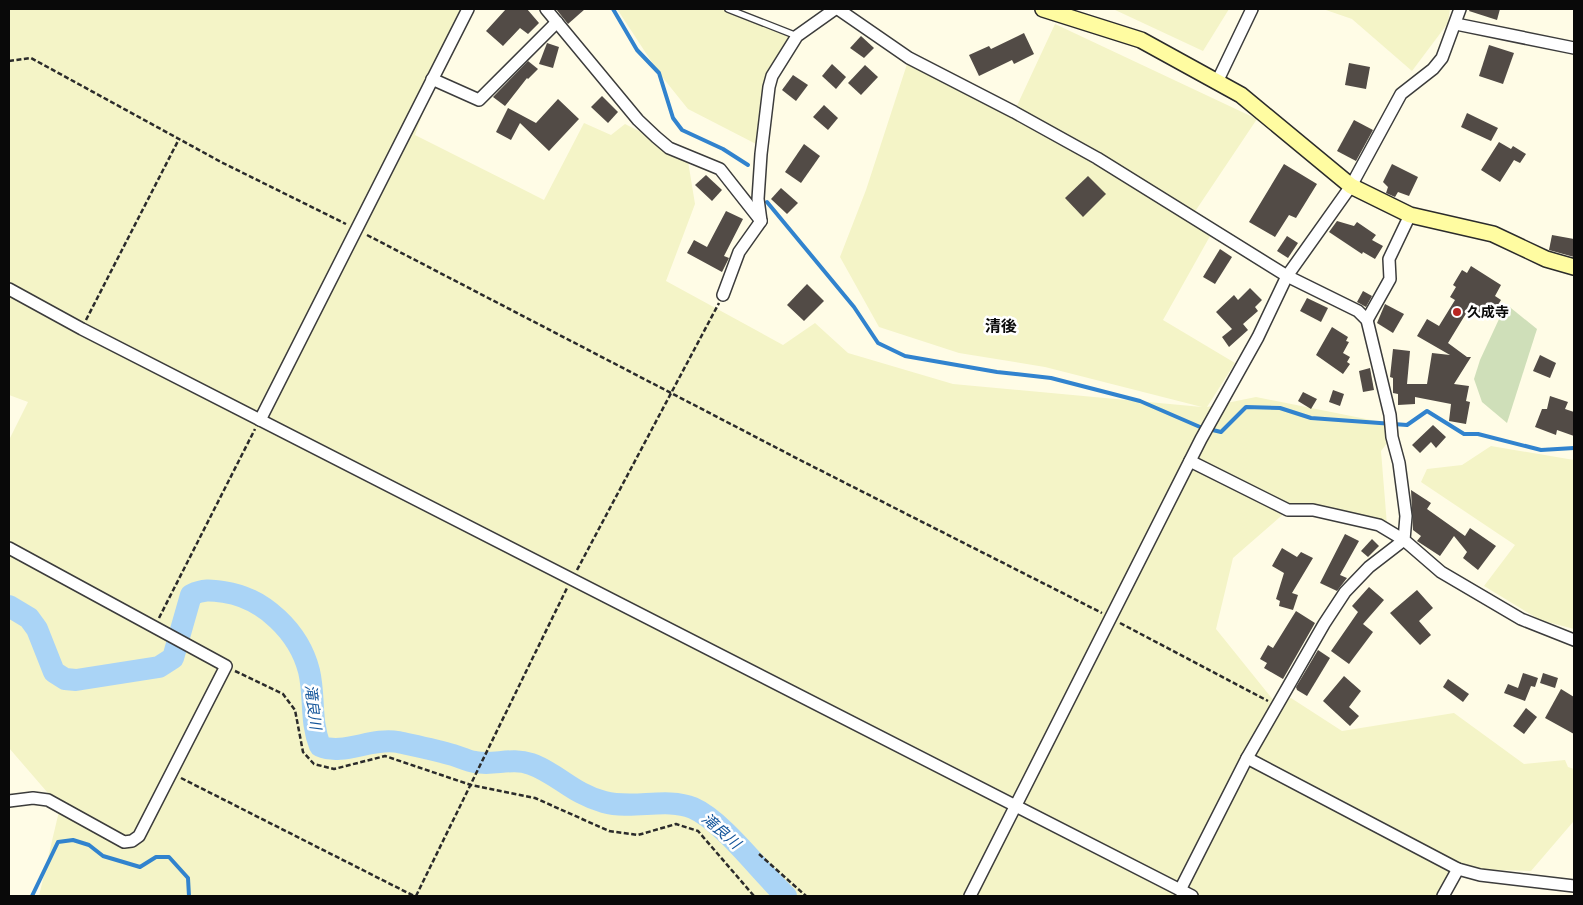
<svg xmlns="http://www.w3.org/2000/svg" width="1583" height="905" viewBox="0 0 1583 905" font-family="'Source Serif 4','Noto Sans JP',serif">
<rect width="100%" height="100%" fill="#fffce6"/>
<g fill="#f4f4c7">
<polygon points="9,9 460,9 415,135 544,200 584,123 611,135 625,124 687,155 695,204 666,281 783,345 815,323 848,353 953,384 1202,407 1045,367 959,353 879,327 840,257 866,190 909,58 1014,112 1055,24 1257,119 1192,216 1214,229 1163,320 1235,363 1207,407 1256,397 1391,424 1392,437 1381,451 1387,525 1288,510 1233,558 1216,629 1278,706 1291,698 1342,731 1454,713 1524,764 1565,760 1568,767 1574,769 1573,822 1531,871 1458,869 1446,896 39,896 60,807 9,748 9,440 28,402 9,395"/>
<polygon points="617,9 732,9 797,36 765,86 758,145 688,109 659,73"/>
<polygon points="1113,9 1229,9 1203,51"/>
<polygon points="1323,9 1450,9 1448,23 1412,71 1352,19"/>
<polygon points="1491,446 1574,460 1574,629 1540,620 1484,586 1515,545 1421,482 1427,469 1462,465"/>
</g>
<polygon fill="#cfdfb9" points="1506,304 1537,329 1507,423 1482,402 1474,379 1480,360"/>
<g fill="none" stroke-linecap="round" stroke-linejoin="round">
<g stroke="#3183ce" stroke-width="4">
<polyline points="613,9 637,50 659,73 673,118 682,130 723,149 748,165"/>
<polyline points="767,202 854,307 878,343 905,356 997,372 1051,378 1140,401 1200,427 1221,432 1246,407 1280,408 1311,418 1407,425 1427,411 1464,434 1478,434 1541,450 1574,448"/>
<polyline points="32,896 58,842 73,840 89,845 103,856 140,867 156,857 169,857 188,878 189,896"/>
</g>
<path stroke="#aad4f6" stroke-width="22" d="M9 606 29 618 37 629 54 672 65 679 76 680 159 667 173 658 191 595C203 589 211 590 224 592 264 598 299 632 309 671 315 696 310 721 320 746 343 756 372 737 398 742 416 746 436 750 453 755 460 757 467 761 475 762 494 766 511 757 531 764 557 773 573 794 604 802 633 810 666 797 693 808 723 821 761 873 786 896"/>
</g>
<g fill="#524b46">
<polygon points="506,9 527,9 539,23 528,34 520,28 503,46 486,31"/>
<polygon points="556,9 585,9 568,24"/>
<polygon points="1470,9 1500,9 1497,20 1469,11"/>
<polygon points="1024,33 1034,54 1014,64 1012,60 979,76 969,55 989,46 991,49"/>
<polygon points="861,36 874,48 864,58 850,48"/>
<polygon points="547,43 559,47 553,68 539,64"/>
<polygon points="1489,45 1514,53 1503,84 1479,76"/>
<polygon points="528,61 538,69 528,79 527,78 505,106 493,97"/>
<polygon points="1349,63 1370,67 1366,89 1345,85"/>
<polygon points="832,64 846,77 836,89 822,76"/>
<polygon points="865,65 878,77 861,95 848,83"/>
<polygon points="793,75 808,85 796,101 782,90"/>
<polygon points="602,96 618,112 608,123 591,107"/>
<polygon points="558,99 579,119 549,151 520,123 511,140 496,132 508,108 536,123"/>
<polygon points="824,105 838,118 828,130 813,117"/>
<polygon points="1467,113 1498,128 1491,141 1461,127"/>
<polygon points="1354,120 1373,130 1356,161 1337,151"/>
<polygon points="1499,142 1511,149 1513,146 1526,154 1520,163 1514,160 1500,182 1481,170"/>
<polygon points="804,144 820,156 801,183 785,172"/>
<polygon points="1284,164 1317,184 1296,218 1289,215 1275,237 1249,222"/>
<polygon points="1392,164 1418,177 1409,196 1398,192 1395,197 1386,193 1388,187 1383,182"/>
<polygon points="706,175 722,190 712,201 695,185"/>
<polygon points="1088,176 1106,194 1083,217 1065,198"/>
<polygon points="781,188 798,203 787,214 771,199"/>
<polygon points="726,211 743,219 724,256 729,258 722,272 687,253 694,240 707,247"/>
<polygon points="1337,221 1354,226 1357,222 1376,235 1372,240 1383,246 1375,259 1363,252 1362,254 1329,232"/>
<polygon points="1552,235 1574,239 1574,257 1549,250"/>
<polygon points="1287,236 1298,243 1288,258 1277,251"/>
<polygon points="1220,249 1232,257 1215,284 1203,277"/>
<polygon points="1471,266 1501,285 1495,296 1501,300 1490,318 1470,307 1448,343 1467,357 1471,357 1454,384 1469,386 1466,401 1470,402 1466,424 1449,421 1451,404 1415,397 1415,404 1398,405 1398,394 1393,393 1393,378 1390,377 1393,349 1410,351 1407,384 1427,384 1432,353 1450,355 1417,336 1427,319 1439,326 1455,300 1450,297 1456,287 1453,285 1462,270 1467,273"/>
<polygon points="807,284 824,301 804,321 787,305"/>
<polygon points="1250,288 1262,300 1255,307 1258,311 1243,324 1248,330 1229,347 1222,337 1232,329 1216,312 1234,295 1238,300"/>
<polygon points="1363,291 1372,296 1366,307 1357,302"/>
<polygon points="1307,298 1328,308 1321,322 1300,311"/>
<polygon points="1385,304 1404,314 1393,333 1377,323"/>
<polygon points="1332,327 1348,337 1346,341 1349,342 1343,353 1350,357 1347,362 1350,364 1343,374 1316,355"/>
<polygon points="1540,355 1556,363 1550,378 1533,371"/>
<polygon points="1370,368 1374,390 1363,392 1359,371"/>
<polygon points="1333,390 1344,394 1340,406 1329,402"/>
<polygon points="1303,392 1317,399 1311,409 1298,401"/>
<polygon points="1550,396 1568,402 1565,409 1574,412 1574,436 1557,430 1556,435 1535,427 1542,409 1547,409"/>
<polygon points="1433,425 1446,437 1436,448 1431,442 1420,453 1412,445"/>
<polygon points="1411,490 1431,503 1427,509 1465,536 1470,528 1496,546 1478,570 1463,558 1467,552 1454,536 1440,556 1417,541 1421,536 1413,530"/>
<polygon points="1345,534 1359,541 1340,575 1347,578 1337,591 1320,583"/>
<polygon points="1372,539 1379,546 1368,557 1361,551"/>
<polygon points="1282,548 1297,557 1301,552 1313,558 1292,593 1298,595 1293,610 1279,606 1280,601 1276,599 1284,573 1272,566"/>
<polygon points="1369,587 1384,600 1363,624 1373,632 1349,664 1331,651 1358,612 1352,606"/>
<polygon points="1417,590 1433,608 1419,621 1431,635 1420,645 1390,613"/>
<polygon points="1296,611 1315,623 1283,679 1264,668 1267,663 1260,659 1268,645 1273,648"/>
<polygon points="1318,650 1330,658 1307,696 1297,690 1296,687"/>
<polygon points="1523,673 1538,678 1535,687 1531,686 1525,701 1504,693 1508,684 1518,688"/>
<polygon points="1543,673 1558,678 1555,688 1540,683"/>
<polygon points="1344,676 1361,691 1349,707 1359,716 1350,726 1323,701"/>
<polygon points="1448,679 1469,694 1463,702 1443,687"/>
<polygon points="1561,689 1574,697 1574,734 1545,718"/>
<polygon points="1526,708 1537,717 1524,734 1513,726"/>
</g>
<g fill="none" stroke-linecap="round" stroke-linejoin="round">
<g stroke="#3c3c3c" stroke-width="8">
<polyline id="lane" points="728,9 797,36"/>
</g>
<g stroke="#3c3c3c" stroke-width="14">
<g id="street">
<polyline points="546,9 638,120 656,137 669,148 720,169 761,221"/>
<polyline points="838,9 909,58 1014,112 1097,158 1287,276 1358,311 1367,320 1390,415 1392,437 1399,463 1406,516 1404,540 1441,572 1521,619 1574,640"/>
<polyline points="1456,24 1574,48"/>
<polyline points="432,79 479,100 557,22"/>
<polyline points="1217,82 1252,9"/>
<polyline points="9,289 82,329 1192,896"/>
<polyline points="723,295 739,252 761,221 758,199 761,154 769,87 772,76 797,36 835,9"/>
<polyline points="1367,320 1390,279 1389,259 1410,215"/>
<polyline points="260,420 468,9"/>
<polyline points="9,548 226,666 139,836 132,841 124,842 48,800 33,798 9,801"/>
<polyline points="1247,758 1458,869 1480,875 1574,886"/>
<polyline points="1180,890 1247,758 1324,624 1345,592 1369,567 1404,540 1379,525 1313,510 1288,510 1190,461"/>
<polyline points="970,896 1201,439 1258,337 1287,276 1351,186 1401,94 1433,69 1442,58 1460,9"/>
<polyline points="1443,896 1458,869"/>
</g>
</g>
<g stroke="#2b2b2b" stroke-width="18">
<polyline id="secondary" points="1043,9 1141,40 1241,95 1351,186 1410,215 1493,234 1546,259 1574,267"/>
</g>
<g stroke="#2b2b2b" stroke-width="2.5" stroke-dasharray="5 2.5" stroke-linecap="butt">
<polyline points="9,61 31,58 221,162 346,224"/>
<polyline points="367,235 800,460 1102,613"/>
<polyline points="86,320 179,139"/>
<polyline points="577,570 719,303"/>
<polyline points="159,618 255,429"/>
<polyline points="1120,623 1268,701"/>
<polyline points="235,671 283,694 295,710 303,752 314,764 334,769 385,756 471,785 535,798 609,831 638,835 676,824 698,831 754,896"/>
<polyline points="181,778 414,896"/>
<polyline points="759,854 806,896"/>
<polyline points="416,896 567,588"/>
</g>
<use href="#lane" stroke="#fff" stroke-width="5.5"/>
<use href="#street" stroke="#fff" stroke-width="11"/>
<use href="#secondary" stroke="#fffca1" stroke-width="15"/>
</g>
<circle fill="#b92622" stroke="#fff" stroke-width="2" cx="1457" cy="312" r="5"/>
<g text-anchor="middle" stroke-width="5" stroke-linejoin="round" paint-order="stroke">
<g font-size="14" font-weight="bold" fill="#090909" stroke="#fff" text-anchor="start">
<text x="1467" y="317">久成寺</text>
</g>
<g font-size="15" font-style="italic" fill="#14559a" stroke="#fff">
<text transform="translate(313 707) rotate(83)" y="5">滝良川</text>
<text transform="translate(721 831) rotate(41)" y="5">滝良川</text>
</g>
<g font-size="16" font-weight="bold" fill="#090909" stroke="#fff">
<text x="1001" y="332">清後</text>
</g>
</g>
<rect width="1583" height="905" fill="none" stroke="#090909" stroke-width="20"/>
</svg>
